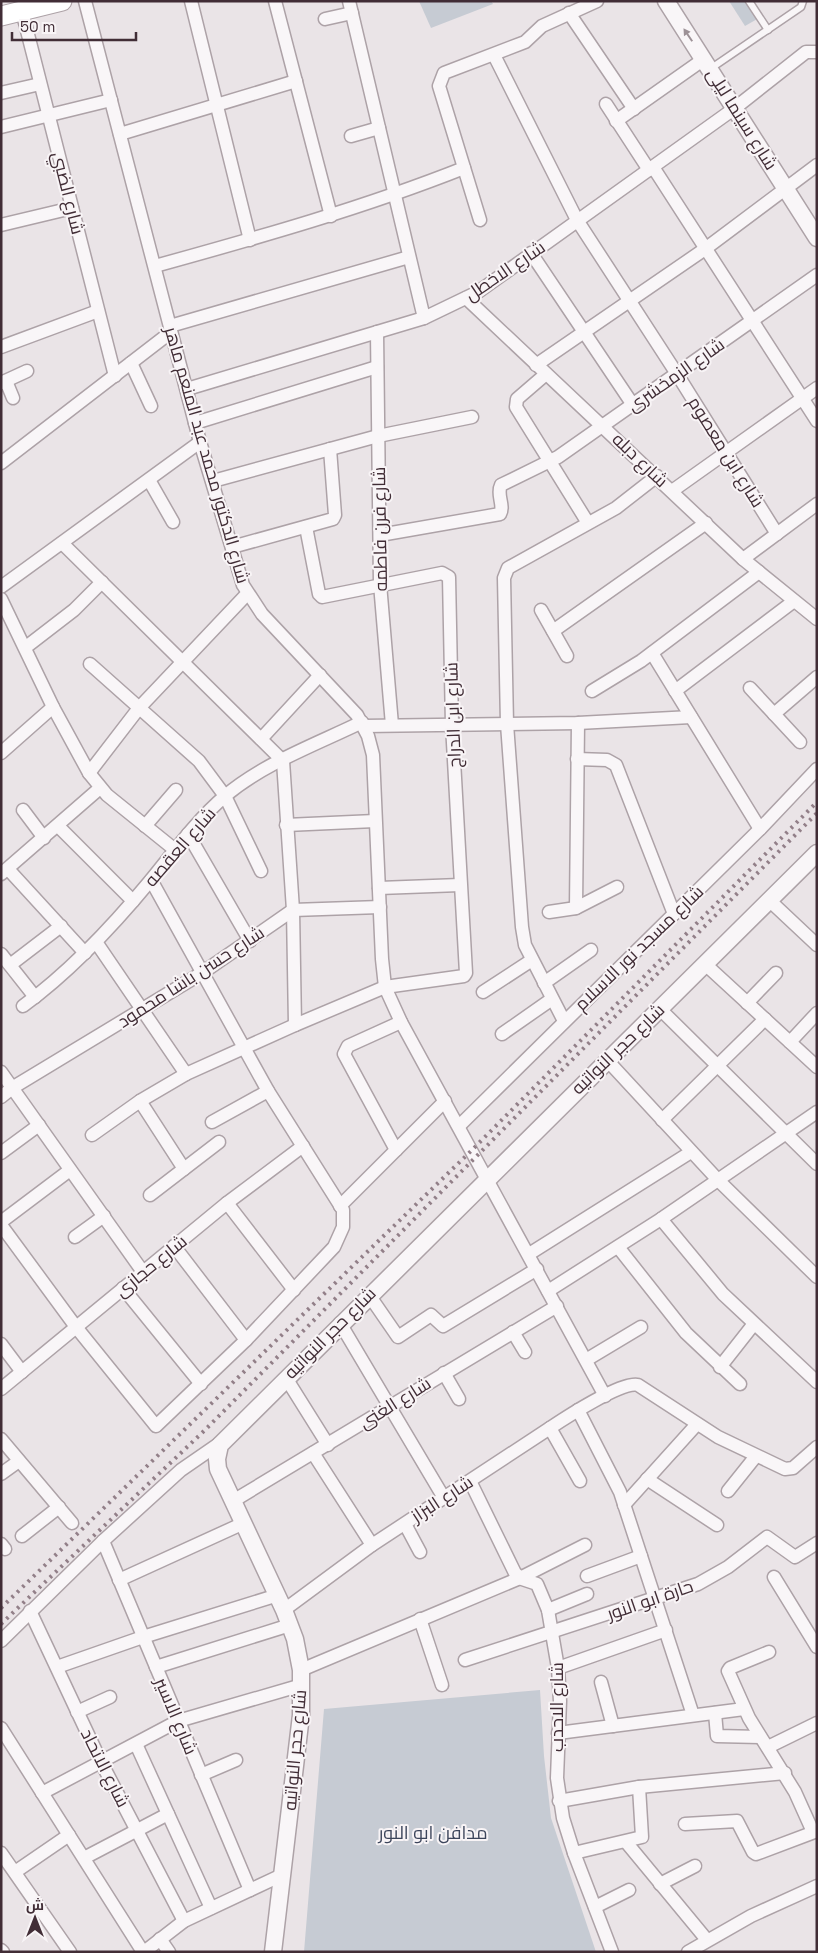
<svg xmlns="http://www.w3.org/2000/svg" width="818" height="1953" viewBox="0 0 818 1953" font-family="'Space Grotesk',Cairo,sans-serif">
<rect width="100%" height="100%" fill="#eae4e7"/>
<g fill="#c6cbd3">
<polygon points="419,1 491,1 493,4 431,28"/>
<polygon points="729,1 745,1 759,18 745,26"/>
<polygon points="540,1690 544,1756 551,1818 596,1952 304,1952 324,1709"/>
</g>
<g fill="none" stroke-linecap="round" stroke-linejoin="round">
<g stroke="#ada2a7" stroke-width="9">
<g id="service">
<polyline points="749,1 768,30"/>
<polyline points="710,69 801,7 803,1"/>
</g>
</g>
<g stroke="#ada2a7" stroke-width="15">
<g id="minor">
<polyline points="85,1 200,442 243,585 262,614 357,715 368,736 373,755 382,959 385,987 401,1022 605,1396"/>
<polyline points="191,1 250,240"/>
<polyline points="275,1 331,216"/>
<polyline points="349,1 424,318"/>
<polyline points="22,11 115,376"/>
<polyline points="569,13 634,109"/>
<polyline points="325,19 352,13"/>
<polyline points="494,55 577,220 677,374 777,534"/>
<polyline points="1,93 40,84"/>
<polyline points="606,104 649,170"/>
<polyline points="616,121 704,59"/>
<polyline points="1,127 111,100"/>
<polyline points="120,134 296,81"/>
<polyline points="351,136 379,128"/>
<polyline points="653,167 817,421"/>
<polyline points="480,220 439,86 444,73 525,42 542,26 597,1"/>
<polyline points="1,225 72,208"/>
<polyline points="531,253 633,405"/>
<path d="M155 266C260 237 363 208 464 168"/>
<polyline points="466,298 743,559 817,619"/>
<polyline points="170,326 409,257"/>
<polyline points="377,332 380,584 392,725"/>
<polyline points="1,347 98,311"/>
<polyline points="131,363 151,406"/>
<polyline points="536,365 705,249 817,165"/>
<polyline points="546,374 517,399 516,407 588,523"/>
<polyline points="6,381 13,398"/>
<polyline points="1,383 27,371"/>
<polyline points="187,389 424,318 478,292 735,108 806,52 817,52"/>
<polyline points="195,423 377,367"/>
<polyline points="1,463 171,332"/>
<polyline points="149,480 173,522"/>
<polyline points="213,481 378,436 472,417"/>
<polyline points="672,491 817,388"/>
<path d="M380 535 500 514C505 505 496 495 501 485L558 457 817 275"/>
<polyline points="62,543 283,761 293,910 295,1025"/>
<polyline points="232,547 333,519 335,515 330,449"/>
<polyline points="743,559 817,504"/>
<polyline points="1,587 200,442"/>
<polyline points="1,599 53,707 89,773 107,795 174,849"/>
<polyline points="541,610 567,656"/>
<polyline points="553,631 706,523"/>
<polyline points="26,647 74,610 102,582"/>
<polyline points="652,653 760,829"/>
<polyline points="90,664 199,761 225,796 261,871"/>
<polyline points="750,688 800,742"/>
<polyline points="592,691 641,661 759,572"/>
<polyline points="675,691 794,601"/>
<polyline points="774,714 817,677"/>
<polyline points="364,726 578,723 691,717"/>
<polyline points="261,739 320,675"/>
<polyline points="1,753 53,707"/>
<polyline points="577,759 607,760 616,765 674,914"/>
<polyline points="89,773 139,708 247,594"/>
<polyline points="23,810 44,838"/>
<polyline points="286,825 375,821"/>
<polyline points="58,826 133,901"/>
<polyline points="145,826 176,790"/>
<polyline points="188,834 250,941"/>
<polyline points="8,869 85,953"/>
<polyline points="1,874 100,788"/>
<polyline points="379,888 460,885"/>
<polyline points="769,900 817,945"/>
<polyline points="576,908 578,723"/>
<polyline points="549,912 576,908 617,887"/>
<polyline points="96,942 186,1074"/>
<polyline points="1,954 35,997"/>
<polyline points="705,964 817,1067"/>
<polyline points="10,965 61,926"/>
<polyline points="544,983 591,950"/>
<polyline points="483,992 532,960"/>
<polyline points="747,1003 776,973"/>
<path d="M23 1006C71 971 112 927 150 881 174 852 196 821 225 796 264 763 317 744 362 722"/>
<polyline points="660,1009 817,1164"/>
<polyline points="564,1021 525,945 522,927 507,724 504,578 508,568 616,508 657,476"/>
<polyline points="502,1034 552,999"/>
<polyline points="790,1042 817,1013"/>
<polyline points="607,1060 718,1180 817,1277"/>
<polyline points="1,1072 143,1272"/>
<polyline points="1,1097 12,1088 202,973 293,910 380,907"/>
<polyline points="140,1101 184,1169"/>
<polyline points="662,1120 765,1019"/>
<polyline points="212,1122 268,1091"/>
<polyline points="459,1126 760,829 817,769"/>
<polyline points="92,1135 140,1101 186,1074 295,1025 385,987 464,976 466,973 452,725 449,577 442,573 322,597 319,594 306,527"/>
<polyline points="396,1150 344,1054 348,1046 401,1022"/>
<polyline points="1,1153 39,1125"/>
<polyline points="150,1195 219,1142"/>
<polyline points="227,1203 294,1290"/>
<polyline points="340,1206 445,1101"/>
<polyline points="661,1219 723,1294 817,1382"/>
<polyline points="1,1222 70,1170"/>
<polyline points="1,1225 76,1327 156,1426 246,1340 334,1247 343,1227 343,1210 268,1091 151,880"/>
<polyline points="75,1237 104,1216"/>
<polyline points="174,1246 246,1340"/>
<polyline points="618,1247 686,1333 740,1384"/>
<polyline points="529,1254 691,1152"/>
<polyline points="123,1288 201,1384"/>
<polyline points="548,1291 661,1219 817,1112"/>
<polyline points="369,1295 398,1337 431,1315 443,1326 537,1269"/>
<polyline points="340,1323 444,1498"/>
<polyline points="513,1332 525,1352"/>
<polyline points="1,1344 22,1372"/>
<polyline points="586,1360 641,1327"/>
<polyline points="720,1367 753,1325"/>
<polyline points="444,1373 459,1399"/>
<polyline points="286,1378 328,1445"/>
<polyline points="1,1389 227,1203 303,1146"/>
<polyline points="578,1410 620,1492 693,1715"/>
<polyline points="550,1428 580,1481"/>
<polyline points="1,1439 72,1523"/>
<polyline points="313,1453 372,1545"/>
<polyline points="1,1474 19,1461"/>
<polyline points="647,1479 717,1525"/>
<polyline points="470,1481 515,1573 522,1579 537,1584 548,1610 558,1668 560,1701 557,1778 563,1818 574,1853 612,1952"/>
<polyline points="728,1491 756,1456"/>
<polyline points="233,1501 557,1306"/>
<polyline points="624,1505 697,1424"/>
<polyline points="405,1524 420,1552"/>
<polyline points="22,1536 59,1507"/>
<polyline points="103,1541 250,1890"/>
<polyline points="1,1544 5,1549"/>
<polyline points="587,1576 641,1556"/>
<polyline points="774,1577 817,1647"/>
<polyline points="119,1580 244,1523"/>
<path d="M284 1610 372 1545 550 1428C565 1418 622 1381 638 1385L718 1437 785 1469 793 1468 817 1447"/>
<polyline points="548,1610 587,1594"/>
<polyline points="30,1611 101,1762 184,1921"/>
<polyline points="420,1619 442,1685"/>
<polyline points="1,1641 103,1541 181,1470 223,1441"/>
<polyline points="769,1652 730,1668 728,1671 749,1718 795,1792 813,1832"/>
<polyline points="465,1660 698,1584 728,1567 767,1537 795,1557 817,1543"/>
<polyline points="57,1667 143,1637 278,1595"/>
<polyline points="156,1667 290,1625"/>
<polyline points="558,1668 666,1630"/>
<polyline points="301,1670 520,1578 585,1545"/>
<polyline points="601,1682 613,1726"/>
<polyline points="77,1712 110,1697"/>
<polyline points="715,1713 717,1736 760,1737"/>
<polyline points="1,1728 143,1952"/>
<polyline points="558,1733 744,1709"/>
<polyline points="136,1744 211,1908"/>
<polyline points="768,1747 817,1723"/>
<polyline points="201,1775 236,1760"/>
<polyline points="42,1793 178,1721 302,1685"/>
<polyline points="559,1801 639,1787 785,1773"/>
<polyline points="685,1824 737,1821 753,1852 756,1854 817,1831"/>
<polyline points="626,1842 707,1940"/>
<polyline points="1,1853 70,1952"/>
<polyline points="574,1853 642,1837 639,1787"/>
<polyline points="84,1858 168,1814"/>
<polyline points="15,1872 69,1835"/>
<polyline points="660,1884 695,1866"/>
<polyline points="595,1907 629,1890"/>
<polyline points="160,1939 169,1952"/>
<polyline points="1,1950 3,1952"/>
<polyline points="144,1952 184,1921 282,1875"/>
<polyline points="688,1952 751,1916 817,1886"/>
</g>
</g>
<g stroke="#ada2a7" stroke-width="19">
<g id="tertiary">
<polyline points="666,1 817,238"/>
<polyline points="273,1952 301,1715 301,1670 295,1639 284,1610 218,1469 217,1459 220,1445 817,853"/>
</g>
</g>
<g stroke="#ada2a7" stroke-width="21">
<polyline id="secondary" points="1,16 62,1"/>
</g>
<use href="#service" stroke="#f9f6f8" stroke-width="6"/>
<use href="#minor" stroke="#f9f6f8" stroke-width="12"/>
<use href="#tertiary" stroke="#f9f6f8" stroke-width="16"/>
<use href="#secondary" stroke="#fff" stroke-width="19"/>
<g stroke="#927f88" stroke-width="4" stroke-dasharray="2.5 5" stroke-linecap="butt">
<polyline points="1,1608 472,1150 817,802"/>
<polyline points="1,1624 205,1430 817,813"/>
</g>
</g>
<defs><path id="oneway-solid" d="M-6-.8H1V-3.2L6.5 0L1 3.2V.8H-6Z" transform="scale(1.25)"/></defs>
<use fill="#9d9297" href="#oneway-solid" transform="translate(688 35) rotate(-124)"/>
<g text-anchor="middle" stroke-width="4" stroke-linejoin="round" paint-order="stroke">
<g font-size="18" fill="#412d36" stroke="#f8f4f6">
<text transform="translate(742 119) rotate(58)" y="6">شارع سينما ليلى</text>
<text transform="translate(68 193) rotate(76)" y="6">شارع الضبي</text>
<text transform="translate(505 271) rotate(-34)" y="6">شارع الاخطل</text>
<text transform="translate(676 375) rotate(-35)" y="6">شارع الزمخشرى</text>
<text transform="translate(726 452) rotate(58)" y="6">شارع ابن معصوم</text>
<text transform="translate(207 455) rotate(74)" y="6">شارع الدكتور محمد عبد المنعم ماهر</text>
<text transform="translate(640 460) rotate(44)" y="6">شارع دبله</text>
<text transform="translate(380 529) rotate(-91)" y="6">شارع فرن فاطمه</text>
<text transform="translate(453 715) rotate(-92)" y="6">شارع ابن الدراج</text>
<text transform="translate(180 847) rotate(-49)" y="6">شارع العقصه</text>
<text transform="translate(639 948) rotate(-44)" y="6">شارع مسجد نور الاسلام</text>
<text transform="translate(191 977) rotate(-33)" y="6">شارع حسن باشا محمود</text>
<text transform="translate(618 1049) rotate(-44)" y="6">شارع حجر النواتيه</text>
<text transform="translate(151 1266) rotate(-39)" y="6">شارع حجازى</text>
<text transform="translate(330 1333) rotate(-45)" y="6">شارع حجر النواتيه</text>
<text transform="translate(395 1403) rotate(-32)" y="6">شارع الغنى</text>
<text transform="translate(442 1499) rotate(-33)" y="6">شارع البزاز</text>
<text transform="translate(650 1600) rotate(-19)" y="6">حارة ابو النور</text>
<text transform="translate(557 1707) rotate(-90)" y="6">شارع الاحدب</text>
<text transform="translate(176 1716) rotate(67)" y="6">شارع الاسير</text>
<text transform="translate(295 1750) rotate(-85)" y="6">شارع حجر النواتيه</text>
<text transform="translate(105 1768) rotate(63)" y="6">شارع الاتحاد</text>
</g>
<g font-size="18" fill="#3c455b" stroke="#f8f4f6">
<text x="433" y="1839">مدافن ابو النور</text>
</g>
</g>
<rect width="818" height="1953" fill="none" stroke="#412d36" stroke-width="5"/>
<g transform="translate(35 1918)" stroke="#f8f4f6" stroke-width="4" paint-order="stroke">
<path d="M0-4L9 19L0 12L-9 19Z" fill="#412d36"/>
<text y="-8" font-size="14" font-weight="bold" text-anchor="middle" fill="#412d36">ش</text>
</g>
<path d="M12 32v8h124v-8" fill="none" stroke="#412d36" stroke-width="2.5"/>
<text x="20" y="32" font-size="15" fill="#412d36" stroke="#f8f4f6" stroke-width="4" paint-order="stroke">50 m</text>
</svg>
